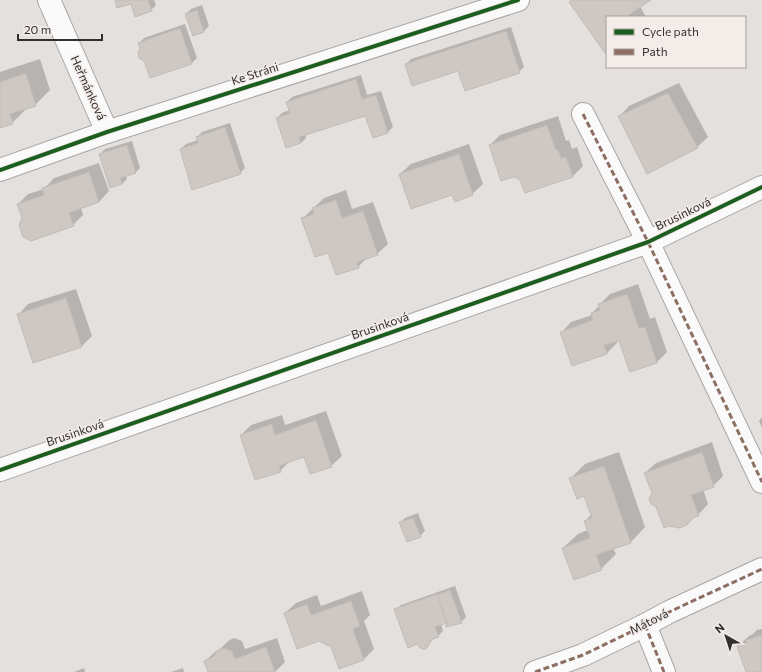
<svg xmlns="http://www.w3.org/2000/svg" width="762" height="672" viewBox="0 0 762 672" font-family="Commissioner,sans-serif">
<rect width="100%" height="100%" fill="#e4e0de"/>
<g fill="#0003">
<polygon points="116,0 154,0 156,5 151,10 132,2"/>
<polygon points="573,0 649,0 640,6 646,17 607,17 607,51"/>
<polygon points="202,5 209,26 204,31 193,34 186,14 191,9"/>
<polygon points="185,24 197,58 192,63 150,76 139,43 144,38"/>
<polygon points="511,27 524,67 519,72 406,64 411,59"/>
<polygon points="40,59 50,90 35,105 27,108 12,123 0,127 0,72"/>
<polygon points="361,75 367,95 381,91 393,127 388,132 366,115 305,134 306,138 301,143 287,147 277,118 282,113 290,110 287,102 292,97"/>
<polygon points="679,83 708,137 697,147 619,117 629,106"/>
<polygon points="558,116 566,141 569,140 572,149 577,147 583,166 573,176 521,179 490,145 500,135"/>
<polygon points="230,123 245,168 240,173 181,149 186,144 198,140 197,137 202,132"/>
<polygon points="132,141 140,168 135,173 126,176 127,179 122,184 100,154 105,149"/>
<polygon points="469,144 483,184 472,194 453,193 400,174 411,164"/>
<polygon points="99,163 109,191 99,202 81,208 83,215 73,225 23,219 18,204 28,194 44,189 54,178"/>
<polygon points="346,190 352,209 373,202 388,244 377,254 368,257 358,267 328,252 303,218 324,198"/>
<polygon points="638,284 650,319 655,317 667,352 657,362 630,371 619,339 616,340 617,343 607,353 572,365 561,333 571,322 592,315 592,313 600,305 600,304 610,294"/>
<polygon points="76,289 92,336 82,346 34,362 18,315 28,304"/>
<polygon points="326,411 342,456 331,466 305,456 290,461 280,471 241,435 251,425 282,415 285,425"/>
<polygon points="762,417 762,428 759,421"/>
<polygon points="712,442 723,476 713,486 703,489 708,504 698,515 653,493 645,473 656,463"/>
<polygon points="619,452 645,527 631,542 613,548 616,554 601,569 563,548 578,534 588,530 585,521 592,514 585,495 570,479 585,464"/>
<polygon points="418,513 425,531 420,536 400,523 405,518"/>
<polygon points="455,586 466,617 461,622 448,621 441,624 443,631 438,636 435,637 425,648 396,610 401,605"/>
<polygon points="362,591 370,615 364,621 374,649 364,659 339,668 332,646 285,613 296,603 317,595 321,606"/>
<polygon points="762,629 762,672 747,672 738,646 749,636 753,634 757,630"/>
<polygon points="234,638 242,641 245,649 277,638 285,662 275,672 209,672 205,661 216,651 220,649 228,641"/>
<polygon points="84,668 85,672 74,672"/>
<polygon points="183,668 184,672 171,672"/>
</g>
<g fill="#cfc8c2" stroke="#bfbcba">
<polygon points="115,0 148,0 152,11 135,17 131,4 117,8"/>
<polygon points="572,0 651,0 629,15 630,17 607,17 607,52 605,53 569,2"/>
<polygon points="197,10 204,32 193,36 185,14"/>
<polygon points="180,28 192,64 150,78 144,61 139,58 138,53 140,48 138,43"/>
<polygon points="506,31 520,73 465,91 458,71 412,86 405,64"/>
<polygon points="26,73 36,106 10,114 13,124 0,128 0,82"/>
<polygon points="356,79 362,99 376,95 388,133 373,138 365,116 299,137 301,143 286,148 276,118 290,113 286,102"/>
<polygon points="668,93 698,148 647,174 618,116"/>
<polygon points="547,125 556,150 558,149 561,158 566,157 573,177 525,193 520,180 514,177 501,181 489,145"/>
<polygon points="225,127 241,174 192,190 180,149 198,143 196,137"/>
<polygon points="127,145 136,173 120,178 122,184 110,188 99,154"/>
<polygon points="459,154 473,195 455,202 452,195 411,209 399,174"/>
<polygon points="89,172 99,202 69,213 74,226 31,241 23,237 19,225 22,218 17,204 44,195 42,188"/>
<polygon points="336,200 342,218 363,211 378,255 357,262 359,268 336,275 328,253 315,257 301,218 314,214 312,208"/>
<polygon points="627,294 639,328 645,327 657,363 630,372 619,341 604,345 607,354 572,366 560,332 593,320 591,313 600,310 598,304"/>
<polygon points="66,298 82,347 33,363 17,314"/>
<polygon points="316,420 332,467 310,474 304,457 279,466 281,472 255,480 240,435 272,424 275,435"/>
<polygon points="702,452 714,487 691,495 699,516 694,517 687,525 679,528 669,526 664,528 656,507 651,504 649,499 652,493 644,473"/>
<polygon points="604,466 631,543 596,555 602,570 574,580 562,548 590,538 584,521 592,518 584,496 577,499 569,478"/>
<polygon points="413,518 421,537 407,542 399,522"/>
<polygon points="450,590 462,623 446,627 447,623 437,595"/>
<polygon points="437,594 447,623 435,627 439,637 430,640 430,643 426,649 422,649 419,647 417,644 408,648 394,609"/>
<polygon points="351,601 360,626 353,629 364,660 339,669 331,647 319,641 297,649 284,613 307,604 311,615"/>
<polygon points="762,635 762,672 746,672 737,646 747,643 746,640"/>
<polygon points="266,647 275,672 208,672 204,661 213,657 217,651 223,648 232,651 235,659"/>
</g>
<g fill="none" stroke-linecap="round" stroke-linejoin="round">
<g stroke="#a8a5a3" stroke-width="24">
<g id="minor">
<polyline points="49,0 107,132"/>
<polyline points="583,114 648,242 762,482"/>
<polyline points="0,170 107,132 518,0"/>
<polyline points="0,470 648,242 762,187"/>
<polyline points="645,625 664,672"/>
<polyline points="535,672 583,655 645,625 669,612 762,569"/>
</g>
</g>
<use href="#minor" stroke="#fbfafa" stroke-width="22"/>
<g stroke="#8d6e63" stroke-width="3" stroke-dasharray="6 3" stroke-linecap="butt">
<polyline points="583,114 648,242 762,482"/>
<polyline points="645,625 664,672"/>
<polyline points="535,672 583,655 645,625 669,612 762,569"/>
</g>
<g stroke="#f3ece9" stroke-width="6">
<g id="cycleway">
<polyline points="0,170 107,132 518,0"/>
<polyline points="0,470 648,242 762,187"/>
</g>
</g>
<use href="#cycleway" stroke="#1b5e20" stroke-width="4"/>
</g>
<g text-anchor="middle" stroke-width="3" stroke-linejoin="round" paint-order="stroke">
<g font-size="12" fill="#322f2e" stroke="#f3ece9">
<text transform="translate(255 74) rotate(-18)" y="4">Ke Stráni</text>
<text transform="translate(88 88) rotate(66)" y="4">Heřmánková</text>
<text transform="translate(683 214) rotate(-26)" y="4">Brusinková</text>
<text transform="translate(380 326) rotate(-19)" y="4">Brusinková</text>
<text transform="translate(75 433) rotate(-19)" y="4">Brusinková</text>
<text transform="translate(649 622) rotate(-27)" y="4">Mátová</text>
</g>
</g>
<rect x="606" y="16" width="140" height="52" fill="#f3ece9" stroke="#a6a09e"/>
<rect x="614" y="29" width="20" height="6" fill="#1b5e20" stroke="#a6a09e"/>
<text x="642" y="36" font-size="12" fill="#322f2e">Cycle path</text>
<rect x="614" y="49" width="20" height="6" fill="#8d6e63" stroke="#a6a09e"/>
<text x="642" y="56" font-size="12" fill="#322f2e">Path</text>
<g transform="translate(726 636) rotate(321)" stroke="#f3ece9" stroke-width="3" paint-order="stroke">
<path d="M0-3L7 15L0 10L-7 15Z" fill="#322f2e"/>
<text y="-6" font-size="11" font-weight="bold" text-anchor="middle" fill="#322f2e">N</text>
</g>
<path d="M18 34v6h84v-6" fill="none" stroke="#322f2e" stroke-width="2"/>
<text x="24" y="34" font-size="12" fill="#322f2e" stroke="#f3ece9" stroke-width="3" paint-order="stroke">20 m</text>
</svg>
